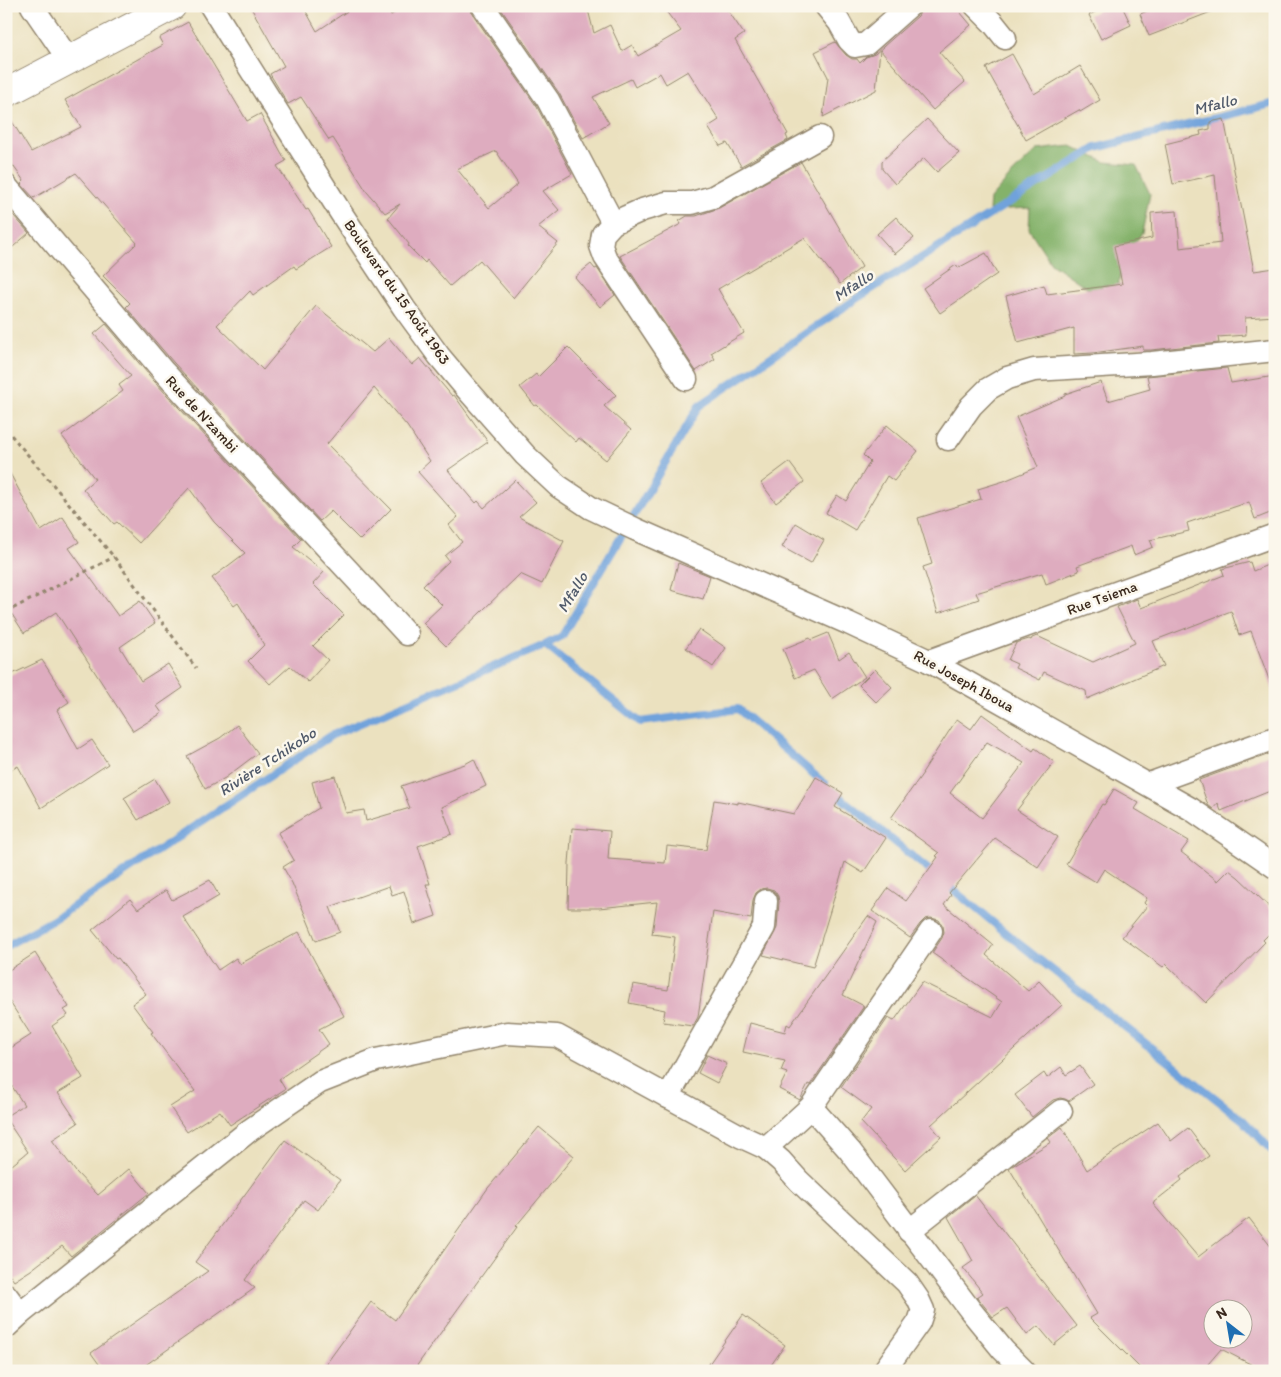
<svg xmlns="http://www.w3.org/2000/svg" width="1281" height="1377" viewBox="0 0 1281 1377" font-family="Itim,sans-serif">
<rect width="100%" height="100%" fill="#fbf7ec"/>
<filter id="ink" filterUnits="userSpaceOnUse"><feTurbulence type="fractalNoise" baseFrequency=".02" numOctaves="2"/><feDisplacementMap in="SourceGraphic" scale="10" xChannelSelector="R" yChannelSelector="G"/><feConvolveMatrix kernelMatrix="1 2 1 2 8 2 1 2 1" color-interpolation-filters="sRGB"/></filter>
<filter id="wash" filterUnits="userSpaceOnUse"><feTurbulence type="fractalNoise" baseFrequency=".0096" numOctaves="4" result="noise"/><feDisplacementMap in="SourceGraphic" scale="20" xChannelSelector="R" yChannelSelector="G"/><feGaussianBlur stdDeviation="1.12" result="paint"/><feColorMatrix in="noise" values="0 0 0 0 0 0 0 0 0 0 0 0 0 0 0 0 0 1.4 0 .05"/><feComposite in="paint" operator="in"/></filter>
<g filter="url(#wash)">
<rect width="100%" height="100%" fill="#ebe1bf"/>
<polygon fill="#84b26b" stroke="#606e44" points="1071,146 1105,162 1136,165 1150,194 1142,233 1126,255 1117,288 1104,285 1093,292 1051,263 1029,229 1030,208 989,210 990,199 1011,175 1037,150"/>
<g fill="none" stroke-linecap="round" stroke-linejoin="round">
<g stroke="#6fa2db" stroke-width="8">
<polyline points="545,645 640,722 738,709 825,784"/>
<polyline points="834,792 935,875"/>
<polyline points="946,884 1017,942 1243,1120 1275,1154"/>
<polyline points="6,946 53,920 332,735 545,645 562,636 699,406 859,297 1096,148 1275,103"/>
</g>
</g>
<g id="blocks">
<g fill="#deacbf" fill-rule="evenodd">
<path d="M250 6H303L317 31 355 6H385L391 15 406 6H470L472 13 537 107 572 174 543 191 559 210 538 227 558 243 513 298 480 260 450 286 427 260 425 263 408 246 409 244 388 218 400 204 385 213 367 192 333 138 329 140 301 97 288 104 270 74 284 66ZM496 151 518 184 489 208 457 169Z"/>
<polygon points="499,6 587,6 594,33 610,25 622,51 632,45 638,56 681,31 662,6 725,6 744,34 735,40 788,134 786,135 788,140 741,166 727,143 720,146 708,127 719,120 688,71 666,84 660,73 635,87 631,79 593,97 609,123 583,138 559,93"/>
<polygon points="924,6 955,6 971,25 939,52 965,82 933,110 880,50 876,90 823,117 828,77 815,52 835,42 846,55 852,59 857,59 860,63 866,57 875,54 918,16"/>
<polygon points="1107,6 1122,6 1131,25 1101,39 1089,15"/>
<polygon points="1159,6 1220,6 1221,8 1149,36 1140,14"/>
<polygon points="188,22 247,121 260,114 286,161 277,166 306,210 308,209 331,247 296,269 294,266 253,295 250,291 217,325 263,370 316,306 373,352 389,338 412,365 420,358 452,396 454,395 488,442 448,470 476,503 478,501 484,508 515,480 536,502 519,517 564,541 542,584 520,574 446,646 423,623 442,605 423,586 449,561 445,556 462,542 449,525 458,517 418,472 430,461 407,426 374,388 327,444 391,509 360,540 331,511 320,521 174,363 126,307 130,303 103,276 137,243 76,173 34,198 21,184 24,181 6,156 6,112 31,152 81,127 65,100 163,45 159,38"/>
<polygon points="1012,54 1034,94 1080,66 1100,100 1080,112 1079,110 1026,140 986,68"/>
<polygon points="927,119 959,153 937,172 924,158 895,184 882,169 882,161"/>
<polygon points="1224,119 1254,271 1275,268 1275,316 1245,318 1246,335 1218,337 1219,343 1151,350 1143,350 1143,346 1093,353 1074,354 1074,328 1018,343 1006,296 1044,285 1047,294 1122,284 1114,246 1152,238 1151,213 1177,211 1180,248 1221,243 1215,175 1173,184 1165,144 1201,135 1200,131 1210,129 1210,122"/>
<polygon points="801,162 862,267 840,284 804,238 718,289 744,333 711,353 715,359 696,371 620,256 681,224 679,221 687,216 696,216 719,208"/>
<polygon points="6,207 29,233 6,253"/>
<polygon points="896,217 914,238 895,254 877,234"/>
<polygon points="986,253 997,274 940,313 923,288 956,265 958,268"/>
<polygon points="591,264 595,269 597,268 615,295 600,307 575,277"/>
<polygon points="106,324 154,381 301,539 293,547 324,572 313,584 344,615 313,646 328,660 308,682 290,666 270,684 248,661 264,645 238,603 234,606 212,578 245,553 214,522 189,488 139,543 117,522 114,524 83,489 95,479 62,436 123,391 119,385 131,376 94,334"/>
<polygon points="568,347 616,395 604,406 631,430 606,460 579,438 576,442 537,405 535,406 520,387 536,374 538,377"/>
<polygon points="1227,368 1231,383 1275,376 1275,511 1255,519 1249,502 1187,523 1189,531 1150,540 1153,547 1134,555 1131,546 1077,566 1079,571 1046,584 1042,573 976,593 979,599 938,613 923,567 932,564 918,518 981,499 978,489 1004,481 1038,467 1016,417 1065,396 1065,394 1101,382 1108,401 1150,389 1147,376"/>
<polygon points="887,425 918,451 894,481 887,476 855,530 826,513 837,495 846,501 870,462 863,455"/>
<polygon points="789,462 804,482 776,503 761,483"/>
<polygon points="6,466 41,531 63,517 79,542 69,548 118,616 140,601 155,623 120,647 141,681 168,664 183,688 157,706 162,713 133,731 56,612 24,633 6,605"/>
<polygon points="796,523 824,540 811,563 782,547"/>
<polygon points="1250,562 1253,571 1275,562 1275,690 1273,690 1251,631 1239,635 1231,611 1153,641 1164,666 1087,699 1086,691 1044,672 1040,680 1015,668 1017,664 1008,660 1016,643 1029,639 1031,640 1032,638 1037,636 1093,662 1135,643 1117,607 1137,599 1141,608 1224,575 1222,569"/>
<polygon points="678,563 710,576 703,599 671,590"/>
<polygon points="699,629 726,648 713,667 686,648"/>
<polygon points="828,633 839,659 849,652 865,677 832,699 814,670 795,678 783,649 810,638 811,640"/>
<polygon points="42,660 69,702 57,710 78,749 92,740 108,764 41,808 18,766 6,773 6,677"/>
<polygon points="875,669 892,687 876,702 859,685"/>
<path d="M982 714 1033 751 1035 748 1054 762 1017 810 1058 837 1038 867 995 838 949 893 951 895 944 905 993 945 986 955 1028 991 1039 981 1062 1005 931 1125 941 1137 905 1170 861 1122 871 1109 841 1087 888 1018 894 1021 922 982 993 1017 1002 1002 932 953 942 938 944 932 943 926 939 920 931 918 925 919 920 924 910 938 872 911 888 888 906 901 938 857 936 856 939 853 891 818 923 773H922L957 719 971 729ZM987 742 1024 763 982 818 950 793Z"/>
<polygon points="237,725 258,753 225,778 205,789 187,756 220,738"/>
<polygon points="1275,752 1275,789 1221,811 1218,803 1213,809 1208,805 1199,780"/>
<polygon points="474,759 486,786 442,807 452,834 418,846 430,884 426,884 436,916 414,924 404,891 392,895 389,886 330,907 340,932 316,941 292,883 283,867 294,860 278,833 319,808 312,782 335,776 346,813 364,810 366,821 410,808 401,786 465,764"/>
<polygon points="816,777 843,793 835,807 886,838 863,873 845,862 813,967 763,955 777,928 779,902 778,896 774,890 767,888 761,889 756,893 753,900 751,919 713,912 698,1017 693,1026 663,1022 665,1010 629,1003 633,984 668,990 675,937 652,934 657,902 599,908 568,908 569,863 572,828 610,831 608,859 665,863 667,846 706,850 714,800 738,804 738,802 794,814"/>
<polygon points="155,779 169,802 138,820 124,798"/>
<polygon points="1114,789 1139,803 1135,809 1189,841 1181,852 1218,881 1229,870 1238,877 1275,912 1275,928 1263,940 1265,942 1206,1003 1166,964 1163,967 1122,937 1147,906 1144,903 1147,898 1104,869 1096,882 1066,864 1102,804 1104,805"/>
<polygon points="210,880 219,896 183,917 218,970 236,958 240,964 299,932 344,1016 319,1029 329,1044 279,1079 285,1089 230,1125 220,1111 187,1132 170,1107 195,1091 151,1033 153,1032 132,1004 146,994 118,958 116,959 92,930 130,899 138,909 166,890 172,900"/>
<polygon points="868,916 877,922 843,995 864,1006 810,1085 808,1084 800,1100 779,1089 787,1073 781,1071 785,1061 743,1052 750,1023 785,1032 787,1024 790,1026"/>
<polygon points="35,953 69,1007 64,1010 68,1015 52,1026 83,1078 58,1093 78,1123 52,1140 76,1172 98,1195 129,1169 149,1193 71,1256 62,1246 31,1270 14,1281 6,1270 6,1170 28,1152 6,1119 6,1116 24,1105 6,1077 6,1051 31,1035 6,996 6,972"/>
<polygon points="707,1055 727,1064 717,1083 698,1073"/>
<polygon points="1080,1066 1093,1084 1069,1101 1065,1099 1060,1098 1053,1100 1032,1117 1015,1095 1044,1073 1047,1078 1061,1067 1066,1075"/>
<path d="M1158 1122 1171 1141 1188 1128 1209 1156 1180 1177 1182 1180 1154 1202V1203L1153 1204 1198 1257 1249 1218 1275 1252V1371H1264L1221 1349 1202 1371H1143L1090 1318 1097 1314 1009 1168 1051 1142 1048 1138 1062 1127 1087 1170ZM1214 1310H1244V1340H1214Z"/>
<polygon points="539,1127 574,1156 516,1226 517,1227 413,1371 321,1371 371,1302 395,1320 488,1188"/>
<polygon points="285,1140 340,1180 318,1210 304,1200 245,1280 255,1288 137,1371 104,1371 91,1353 208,1271 195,1262"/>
<polygon points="975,1195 1077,1326 1054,1345 1038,1326 1027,1335 1007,1308 993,1317 977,1297 983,1293 963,1268 973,1261 948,1217"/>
<polygon points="743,1315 785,1345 767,1371 704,1371"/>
</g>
</g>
</g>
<g filter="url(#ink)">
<use href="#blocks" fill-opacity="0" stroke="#93866e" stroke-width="1"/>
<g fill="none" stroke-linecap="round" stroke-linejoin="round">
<g stroke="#93866e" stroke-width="25">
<g id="minor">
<polyline points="32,6 69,60"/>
<polyline points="211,6 341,213 404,308 439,356 465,387 525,455 558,486 591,508 635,529 848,623 929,661 1191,809 1275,867"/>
<polyline points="483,6 548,100 613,223"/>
<polyline points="826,6 839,22 849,40 855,46 866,44 909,6"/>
<polyline points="976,6 993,23 1005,38"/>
<polyline points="6,186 164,372 407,634"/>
<polyline points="686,379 605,257 601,246 603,234 613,223 642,210 666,203 692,203 713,197 820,137"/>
<polyline points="948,439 971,406 988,389 1007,378 1034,370 1152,363 1275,350"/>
<polyline points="929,661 1275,535"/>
<polyline points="1149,784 1275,738"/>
<polyline points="668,1097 764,927 766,901"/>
<polyline points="811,1107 850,1151 971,1311 1003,1350 1024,1371"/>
<polyline points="766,1148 811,1107 931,931"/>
<polyline points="909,1231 1061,1111"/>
<polyline points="6,1295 20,1314"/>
<polyline points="6,1327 20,1314 250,1130 320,1082 376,1060 507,1033 557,1036 742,1137 766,1148 781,1161 799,1181 907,1283 918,1299 923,1310 919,1322 884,1371"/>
</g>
</g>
<g stroke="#93866e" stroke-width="30">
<polyline id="tertiary" points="6,93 172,6"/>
</g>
<g stroke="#93866e" stroke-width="3" stroke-dasharray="4 4" stroke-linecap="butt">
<polyline points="6,429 114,557 196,668"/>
<polyline points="6,612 114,557"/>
</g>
<use href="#minor" stroke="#fff" stroke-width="22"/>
<use href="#tertiary" stroke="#fff" stroke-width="28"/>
</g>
</g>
<g text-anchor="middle" stroke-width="5" stroke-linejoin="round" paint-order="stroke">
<g font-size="15" fill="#3b2a1e" stroke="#fbf7ec">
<text transform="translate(397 292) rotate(55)" y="5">Boulevard du 15 Août 1963</text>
<text transform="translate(202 414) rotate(47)" y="5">Rue de N'zambi</text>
<text transform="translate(1102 598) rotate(-20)" y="5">Rue Tsiema</text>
<text transform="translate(964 681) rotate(29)" y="5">Rue Joseph Iboua</text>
</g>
<g font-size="16" font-style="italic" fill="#505a6a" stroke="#fbf7ec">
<text transform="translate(1215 104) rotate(-14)" y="6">Mfallo</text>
<text transform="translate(853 285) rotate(-33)" y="6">Mfallo</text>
<text transform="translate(572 592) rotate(-59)" y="6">Mfallo</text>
<text transform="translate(267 761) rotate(-33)" y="6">Rivière Tchikobo</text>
</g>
</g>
<rect width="1281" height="1377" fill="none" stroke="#fbf7ec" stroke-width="25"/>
<g transform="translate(1228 1324) rotate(329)"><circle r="24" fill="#fbf7ec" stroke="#aea59a"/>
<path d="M0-4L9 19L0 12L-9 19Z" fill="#1f6fb2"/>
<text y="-8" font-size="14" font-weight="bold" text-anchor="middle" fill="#3b2a1e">N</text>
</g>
</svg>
